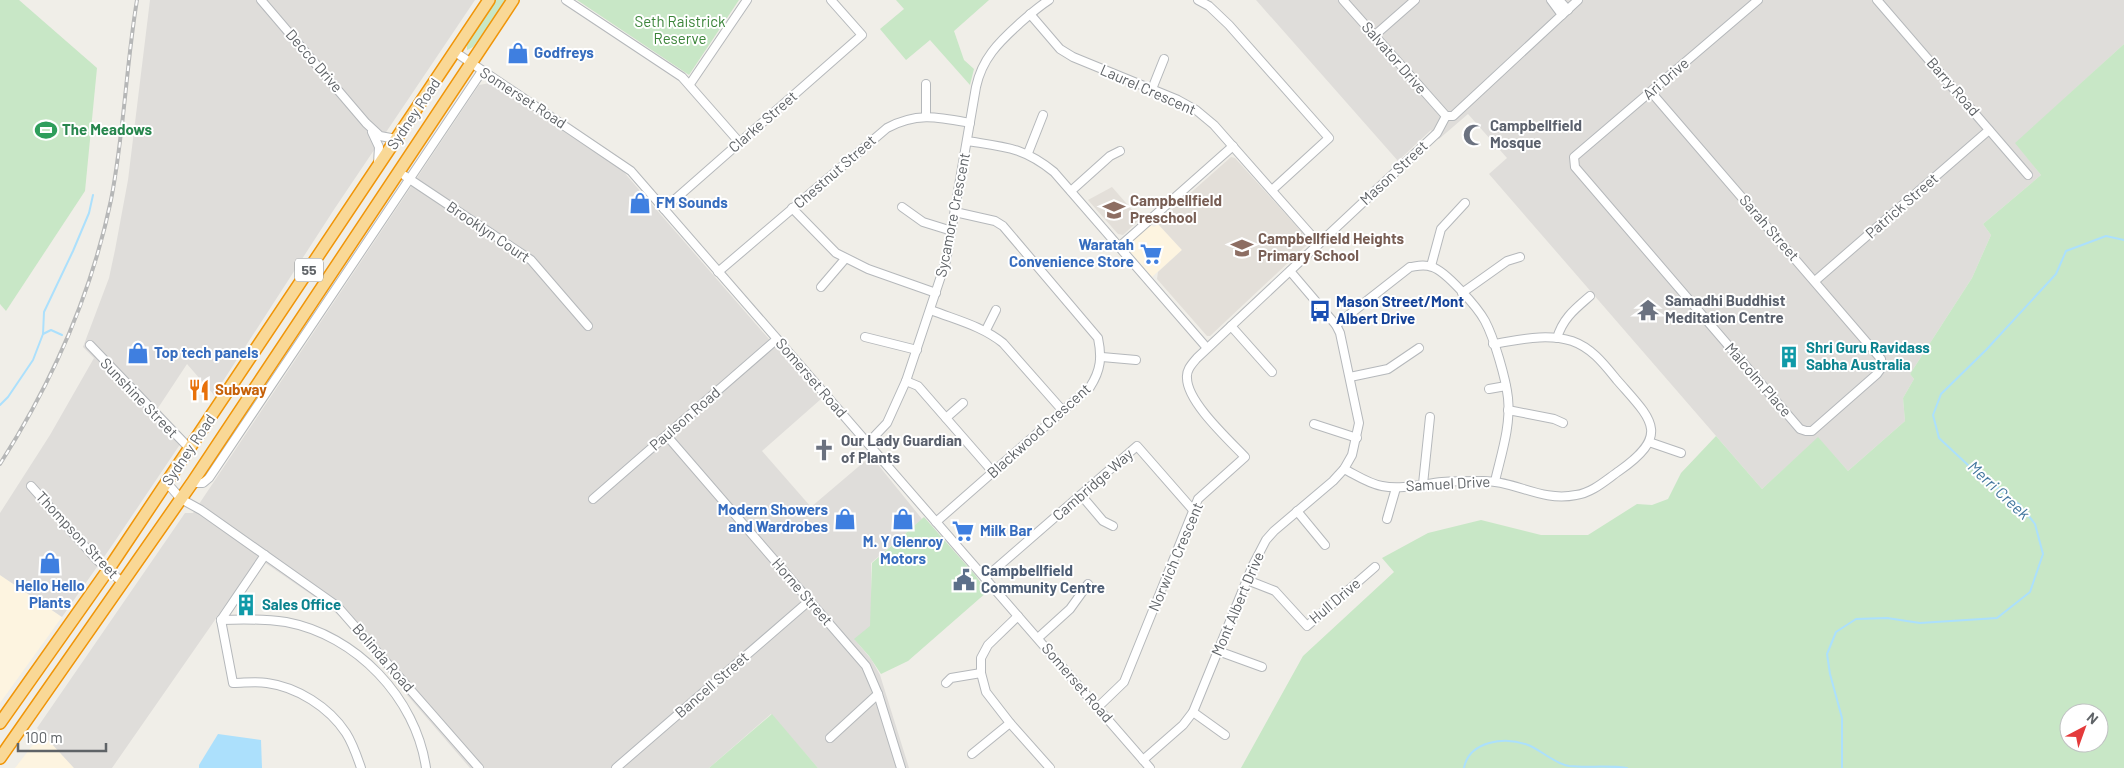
<svg xmlns="http://www.w3.org/2000/svg" width="2124" height="768" viewBox="0 0 2124 768" font-family="Barlow,sans-serif">
<rect width="100%" height="100%" fill="#f0eee8"/>
<g fill="#fdf4e0">
<polygon points="1149,224 1154,227 1158,224 1182,250 1152,277 1127,248 1127,245"/>
<polygon points="0,575 62,617 0,703"/>
<polygon points="42,733 53,744 74,768 15,768"/>
</g>
<g fill="#dfddda">
<polygon points="150,0 475,0 335,208 214,395 187,364 158,408 185,437 113,544 62,617 0,575 0,513 50,435 94,358 83,347 109,278 115,250 128,180"/>
<polygon points="1256,0 2124,0 2124,44 2016,143 2041,175 1983,224 1991,235 1972,278 1910,374 1914,379 1903,398 1905,421 1848,471 1818,438 1762,489 1489,174 1507,158 1468,114 1439,139 1431,130 1398,161"/>
<polygon points="490,83 622,170 821,399 762,451 811,507 871,456 922,519 871,563 872,627 855,640 871,659 880,675 909,768 818,768 771,714 709,768 470,768 339,616 328,606 258,558 112,768 74,768 37,728 185,513 193,513 479,85"/>
</g>
<g fill="#e3dfd9">
<polygon points="1231,157 1235,158 1309,240 1308,244 1210,336 1207,336 1157,279 1158,272 1182,250 1158,224 1159,221"/>
<polygon points="1112,187 1140,219 1123,235 1118,234 1088,200"/>
</g>
<g fill="#c8e7c6" fill-rule="evenodd">
<polygon points="0,0 19,0 97,68 85,191 6,311 0,304"/>
<polygon points="494,0 508,0 473,47 467,50 467,42"/>
<polygon points="577,0 739,0 689,75"/>
<polygon points="896,0 989,0 954,31 964,60 974,69 970,85 930,40 906,60 880,29 904,9"/>
<path d="M2124 44V768H1241L1303 656 1394 572 1382 558 1428 533 1481 520 1541 535H1588L1637 504 1652 505 1668 499 1681 473 1716 436 1762 489 1818 437 1848 471 1905 421 1903 398 1914 379 1910 374 1972 278 1991 235 1983 224 2041 175 2015 143ZM2069 713H2099V743H2069Z"/>
<polygon points="924,517 976,576 987,592 908,661 881,674 869,656 854,639 870,626 872,563"/>
<polygon points="772,714 818,768 709,768"/>
</g>
<polygon fill="#ace0fc" points="218,734 261,740 262,768 199,768 199,765"/>
<g fill="none" stroke-linecap="round" stroke-linejoin="round">
<g stroke="#ace0fc" stroke-width="2">
<polyline points="43,334 51,330 62,335"/>
<polyline points="0,405 8,397 33,360 43,334 44,312 73,251 89,213 93,195"/>
<path d="M1464 768C1469 741 1505 736 1528 745 1541 750 1555 764 1569 766 1588 768 1607 765 1627 768"/>
<polyline points="1842,768 1842,718 1830,674 1827,654 1836,632 1856,619 1887,618 1920,623 1997,618 2030,592 2043,554 2035,524 2020,505 1969,466 1939,438 1933,415 1941,394 1986,350 2056,274 2066,251 2106,236 2124,240"/>
</g>
<g stroke="#b5b8bb" stroke-width="10">
<g id="minor">
<polyline points="261,0 366,123 380,136 396,139"/>
<polyline points="566,0 682,77 740,143"/>
<polyline points="1198,0 1209,6 1229,25 1329,138 1272,190"/>
<polyline points="1343,0 1446,116"/>
<polyline points="1551,0 1562,15"/>
<polyline points="1559,0 1568,10"/>
<polyline points="1877,0 2028,175"/>
<polyline points="1030,14 1060,49 1073,57 1178,100 1196,110 1214,125 1319,244"/>
<polyline points="1374,36 1415,0"/>
<polyline points="455,52 631,171 1150,768"/>
<polyline points="690,84 747,0"/>
<polyline points="1152,89 1164,59"/>
<polyline points="1651,92 1881,359 1882,367 1877,374 1812,431 1806,431 1800,429 1575,167 1574,157 1758,0"/>
<polyline points="926,116 926,84"/>
<polyline points="1446,116 1453,116 1578,0"/>
<polyline points="372,132 379,147 378,163"/>
<path d="M967 141C1005 147 1023 147 1054 172L1207 348"/>
<polyline points="1028,153 1043,115"/>
<polyline points="405,176 531,260 588,326"/>
<polyline points="1071,191 1110,156 1120,151"/>
<polyline points="902,207 923,222 952,231"/>
<polyline points="792,208 836,253 868,269 936,293"/>
<polyline points="664,209 862,35 831,0"/>
<polyline points="1119,247 1233,146"/>
<polyline points="1431,266 1441,229 1465,203"/>
<path d="M718 272 887 128C917 112 938 117 970 123"/>
<polyline points="1815,281 1989,130"/>
<polyline points="821,287 845,259"/>
<polyline points="1462,293 1507,261 1520,257"/>
<path d="M931 310C956 320 982 326 1003 343L1063 411"/>
<path d="M1336 325 1410 267C1418 266 1424 264 1432 267 1446 271 1478 308 1485 321 1494 338 1506 379 1508 398 1511 426 1501 455 1495 481"/>
<polyline points="1231,326 1272,372"/>
<polyline points="986,330 996,310"/>
<polyline points="865,337 917,350"/>
<path d="M1557 338C1563 318 1575 309 1590 296"/>
<polyline points="90,345 190,449"/>
<polyline points="1102,357 1136,360"/>
<polyline points="1350,377 1388,369 1419,348"/>
<polyline points="906,381 918,386 993,472"/>
<polyline points="1489,389 1506,386"/>
<polyline points="1508,410 1554,419 1563,423"/>
<polyline points="946,418 963,403"/>
<polyline points="1314,424 1357,438"/>
<polyline points="667,436 866,666 878,694 901,768"/>
<polyline points="1649,442 1681,453"/>
<path d="M868 443 887 423 906 381 946 261 976 87C982 59 998 43 1019 24 1028 16 1038 7 1049 0"/>
<path d="M1344 469C1356 475 1369 484 1382 486 1401 490 1423 484 1442 482 1456 481 1470 481 1484 481 1516 481 1541 502 1576 495 1592 493 1606 480 1619 471 1672 434 1651 419 1617 380 1604 364 1592 348 1572 341 1545 333 1520 340 1493 344"/>
<polyline points="167,483 181,499 201,510 337,606 479,768"/>
<polyline points="192,483 203,483 209,478 482,71"/>
<polyline points="1423,484 1430,417"/>
<polyline points="31,486 97,560 123,583"/>
<polyline points="1081,495 1103,521 1113,526"/>
<polyline points="593,499 777,339"/>
<polyline points="1297,511 1325,545"/>
<polyline points="1387,519 1396,488"/>
<path d="M936 522 1090 387C1101 370 1102 357 1098 338L1003 226 995 221 955 212"/>
<polyline points="985,578 1137,446 1193,510"/>
<polyline points="1247,580 1275,591 1307,626 1375,567"/>
<polyline points="1018,616 988,645 981,658 981,673 986,692 1010,723 1050,768"/>
<path d="M221 620C243 619 264 619 286 622 356 635 416 698 426 768"/>
<path d="M221 620 233 683C244 683 256 681 267 683 297 687 329 707 346 733 353 744 357 756 361 768"/>
<polyline points="221,620 265,555"/>
<polyline points="1038,638 1070,609 1088,584"/>
<polyline points="1218,651 1262,667"/>
<polyline points="946,683 951,678 981,673"/>
<path d="M1098 707 1124 682 1198 499 1245 457C1229 440 1187 402 1187 378 1186 370 1192 364 1197 358L1437 133 1446 116"/>
<polyline points="1193,712 1225,735"/>
<polyline points="830,738 878,694"/>
<polyline points="972,754 1010,723"/>
<polyline points="1143,760 1183,725 1193,712 1253,565 1266,540 1274,531 1333,481 1344,469 1352,455 1359,423 1340,333 1336,325 1290,271"/>
<polyline points="616,768 809,601"/>
</g>
</g>
<g stroke="#f09508" stroke-width="14">
<g id="highway">
<polyline points="0,723 108,570 489,0"/>
<polyline points="0,758 192,483 513,0"/>
</g>
</g>
<use href="#minor" stroke="#fff" stroke-width="8"/>
<use href="#highway" stroke="#f9d896" stroke-width="11"/>
<g stroke="#b6b7b7" stroke-width="4">
<path id="rail" d="M0 464C53 381 91 296 111 200 124 134 126 66 137 0"/>
</g>
<use href="#rail" stroke="#fff" stroke-width="2" stroke-dasharray="5.5" stroke-linecap="butt"/>
</g>
<defs>
<g id="shop-bare" transform="scale(1.725)"><path d="M-5-2.5h2.3a2.7 3.5 0 0 1 5.4 0H5L5.5 6h-11ZM-1.5-2.5h3a1.5 2.3 0 0 0-3 0Z" fill="#3f7fe0" stroke="#fff" stroke-width="2.5" paint-order="stroke"/></g>
<g id="stadium-bare" transform="scale(1.725)"><path d="M0-5a6.5 5 0 1 0 0 10a6.5 5 0 1 0 0-10ZM-3.5-1.8h7v3.6h-7Z" fill="#2e9e5b" stroke="#fff" stroke-width="2.5" paint-order="stroke"/></g>
<g id="mosque-bare" transform="scale(1.725)"><path d="M3.5-4.9A6 6 0 1 0 3.5 4.9A5 5 0 1 1 3.5-4.9Z" fill="#6b7280" stroke="#fff" stroke-width="2.5" paint-order="stroke"/></g>
<g id="school-bare" transform="scale(1.725)"><path d="M0-5L7-2L0 1L-7-2ZM-4 1L0 2.5L4 1V4Q0 6-4 4Z" fill="#8d6e63" stroke="#fff" stroke-width="2.5" paint-order="stroke"/></g>
<g id="supermarket-bare" transform="scale(1.725)"><path d="M-6-5.5h2.5l.6 2H6L4.5 2H-2.5L-4.4-4H-6ZM-1.5 3.2a1.3 1.3 0 1 0 .1 0ZM3 3.2a1.3 1.3 0 1 0 .1 0Z" fill="#3f7fe0" stroke="#fff" stroke-width="2.5" paint-order="stroke"/></g>
<g id="temple-bare" transform="scale(1.725)"><path d="M0-6L5-2H3V0L6.5 2.5H4V6H1.5V3h-3V6H-4V2.5H-6.5L-3 0V-2H-5Z" fill="#6b7280" stroke="#fff" stroke-width="2.5" paint-order="stroke"/></g>
<g id="bus-bare" transform="scale(1.725)"><path d="M-5-6H5V4H4V6H2V4H-2V6H-4V4H-5ZM-3.5-4V0h7V-4ZM-3.5 1.2v1.5H-2V1.2ZM2 1.2v1.5H3.5V1.2Z" fill="#1a4fb4" stroke="#fff" stroke-width="2.5" paint-order="stroke"/></g>
<g id="building-bare" transform="scale(1.725)"><path d="M-4-6H4V6H1V3H-1V6H-4ZM-2.5-4.3h1.7v1.8h-1.7ZM.8-4.3h1.7v1.8H.8ZM-2.5-1h1.7V.8h-1.7ZM.8-1h1.7V.8H.8Z" fill="#0f9aa8" stroke="#fff" stroke-width="2.5" paint-order="stroke"/></g>
<g id="restaurant-bare" transform="scale(1.725)"><path d="M-5-6h1v4h1v-4h1v4h1v-4h1v5L-1.5 .5V6h-2V.5L-5-1ZM5-6V6H3V1.5H1.5Q1.5-4 5-6Z" fill="#e8710a" stroke="#fff" stroke-width="2.5" paint-order="stroke"/></g>
<g id="church-bare" transform="scale(1.725)"><path d="M-1.2-6h2.4v3.5h3.3v2.4h-3.3V6h-2.4V-.1h-3.3v-2.4h3.3Z" fill="#6b7280" stroke="#fff" stroke-width="2.5" paint-order="stroke"/></g>
<g id="civic-bare" transform="scale(1.725)"><path d="M-.6-6.5H3V-4.5H.6V-3L4-1V1h2V6H-6V1h2V-1L-.6-3ZM-1.2 2.5V6h2.4V2.5Z" fill="#5c6f8a" stroke="#fff" stroke-width="2.5" paint-order="stroke"/></g>
</defs>
<g fill-rule="evenodd">
<use href="#shop-bare" x="518" y="53"/>
<use href="#stadium-bare" x="46" y="130"/>
<use href="#mosque-bare" x="1474" y="135"/>
<use href="#shop-bare" x="640" y="203"/>
<use href="#school-bare" x="1114" y="210"/>
<use href="#school-bare" x="1242" y="248"/>
<use href="#supermarket-bare" x="1151" y="254"/>
<use href="#temple-bare" x="1648" y="310"/>
<use href="#bus-bare" x="1320" y="311"/>
<use href="#shop-bare" x="138" y="353"/>
<use href="#building-bare" x="1789" y="357"/>
<use href="#restaurant-bare" x="199" y="390"/>
<use href="#church-bare" x="824" y="450"/>
<use href="#shop-bare" x="845" y="519"/>
<use href="#shop-bare" x="903" y="519"/>
<use href="#supermarket-bare" x="963" y="531"/>
<use href="#shop-bare" x="50" y="563"/>
<use href="#civic-bare" x="964" y="580"/>
<use href="#building-bare" x="246" y="605"/>
</g>
<g text-anchor="middle" stroke-width="4" stroke-linejoin="round" paint-order="stroke">
<rect fill="#fff" stroke="#8f9295" stroke-width="1" x="295" y="258.5" width="28" height="23" rx="4"/>
<g font-size="14" font-weight="bold" fill="#5f6367">
<text x="309" y="275">55</text>
</g>
<g font-size="15" fill="#3b8439" stroke="#fff">
<text x="680" y="27">Seth Raistrick<tspan x="680" dy="17">Reserve</tspan></text>
</g>
<g font-size="15" font-weight="bold" fill="#366cbe" stroke="#fff" text-anchor="start">
<text x="534" y="58">Godfreys</text>
<text x="656" y="208">FM Sounds</text>
<text x="1134" y="250" text-anchor="end">Waratah<tspan x="1134" dy="17">Convenience Store</tspan></text>
<text x="154" y="358">Top tech panels</text>
<text x="828" y="515" text-anchor="end">Modern Showers<tspan x="828" dy="17">and Wardrobes</tspan></text>
<text x="980" y="536">Milk Bar</text>
<text x="903" y="547" text-anchor="middle">M. Y Glenroy<tspan x="903" dy="17">Motors</tspan></text>
<text x="50" y="591" text-anchor="middle">Hello Hello<tspan x="50" dy="17">Plants</tspan></text>
</g>
<g font-size="15" fill="#5f6367" stroke="#fff">
<text transform="translate(1394 58) rotate(49)" y="5">Salvator Drive</text>
<text transform="translate(314 61) rotate(49)" y="5">Decco Drive</text>
<text transform="translate(1666 79) rotate(-41)" y="5">Ari Drive</text>
<text transform="translate(1953 87) rotate(49)" y="5">Barry Road</text>
<text transform="translate(1148 90) rotate(24)" y="5">Laurel Crescent</text>
<text transform="translate(523 98) rotate(33)" y="5">Somerset Road</text>
<text transform="translate(414 114) rotate(-56)" y="5">Sydney Road</text>
<text transform="translate(763 122) rotate(-41)" y="5">Clarke Street</text>
<text transform="translate(835 172) rotate(-41)" y="5">Chestnut Street</text>
<text transform="translate(1394 173) rotate(-43)" y="5">Mason Street</text>
<text transform="translate(1902 206) rotate(-41)" y="5">Patrick Street</text>
<text transform="translate(953 215) rotate(-79)" y="5">Sycamore Crescent</text>
<text transform="translate(1769 228) rotate(49)" y="5">Sarah Street</text>
<text transform="translate(488 232) rotate(34)" y="5">Brooklyn Court</text>
<text transform="translate(811 378) rotate(49)" y="5">Somerset Road</text>
<text transform="translate(1758 380) rotate(49)" y="5">Malcolm Place</text>
<text transform="translate(139 398) rotate(46)" y="5">Sunshine Street</text>
<text transform="translate(685 419) rotate(-41)" y="5">Paulson Road</text>
<text transform="translate(1039 431) rotate(-42)" y="5">Blackwood Crescent</text>
<text transform="translate(189 450) rotate(-56)" y="5">Sydney Road</text>
<text transform="translate(1448 484) rotate(-3)" y="5">Samuel Drive</text>
<text transform="translate(1093 485) rotate(-41)" y="5">Cambridge Way</text>
<text transform="translate(77 535) rotate(47)" y="5">Thompson Street</text>
<text transform="translate(1176 557) rotate(-67)" y="5">Norwich Crescent</text>
<text transform="translate(802 592) rotate(49)" y="5">Horne Street</text>
<text transform="translate(1335 601) rotate(-40)" y="5">Hull Drive</text>
<text transform="translate(1238 604) rotate(-67)" y="5">Mont Albert Drive</text>
<text transform="translate(383 658) rotate(49)" y="5">Bolinda Road</text>
<text transform="translate(1077 683) rotate(49)" y="5">Somerset Road</text>
<text transform="translate(712 685) rotate(-41)" y="5">Bancell Street</text>
</g>
<g font-size="15" font-weight="bold" fill="#5b616d" stroke="#fff" text-anchor="start">
<text x="1490" y="131">Campbellfield<tspan x="1490" dy="17">Mosque</tspan></text>
<text x="1665" y="306">Samadhi Buddhist<tspan x="1665" dy="17">Meditation Centre</tspan></text>
<text x="841" y="446">Our Lady Guardian<tspan x="841" dy="17">of Plants</tspan></text>
</g>
<g font-size="15" font-weight="bold" fill="#27864d" stroke="#fff" text-anchor="start">
<text x="62" y="135">The Meadows</text>
</g>
<g font-size="15" font-weight="bold" fill="#785e54" stroke="#fff" text-anchor="start">
<text x="1130" y="206">Campbellfield<tspan x="1130" dy="17">Preschool</tspan></text>
<text x="1258" y="244">Campbellfield Heights<tspan x="1258" dy="17">Primary School</tspan></text>
</g>
<g font-size="15" font-weight="bold" fill="#164399" stroke="#fff" text-anchor="start">
<text x="1336" y="307">Mason Street/Mont<tspan x="1336" dy="17">Albert Drive</tspan></text>
</g>
<g font-size="15" font-weight="bold" fill="#0d838f" stroke="#fff" text-anchor="start">
<text x="1806" y="353">Shri Guru Ravidass<tspan x="1806" dy="17">Sabha Australia</tspan></text>
<text x="262" y="610">Sales Office</text>
</g>
<g font-size="15" font-weight="bold" fill="#c56008" stroke="#fff" text-anchor="start">
<text x="215" y="395">Subway</text>
</g>
<g font-size="15" font-weight="bold" fill="#4e5e75" stroke="#fff" text-anchor="start">
<text x="981" y="576">Campbellfield<tspan x="981" dy="17">Community Centre</tspan></text>
</g>
<g font-size="16" font-style="italic" fill="#42769e" stroke="#fff">
<text transform="translate(1999 490) rotate(43)" y="6">Merri Creek</text>
</g>
</g>
<g transform="translate(2084 728) rotate(41)"><circle r="24" fill="#ffffff" stroke="#bfc1c2"/>
<path d="M0-4L9 19L0 12L-9 19Z" fill="#e43a3b"/>
<text y="-8" font-size="14" font-weight="bold" text-anchor="middle" fill="#5f6367">N</text>
</g>
<path d="M18 743v8h88v-8" fill="none" stroke="#5f6367" stroke-width="2.5"/>
<text x="25" y="743" font-size="15" fill="#5f6367" stroke="#ffffff" stroke-width="4" paint-order="stroke">100 m</text>
</svg>
